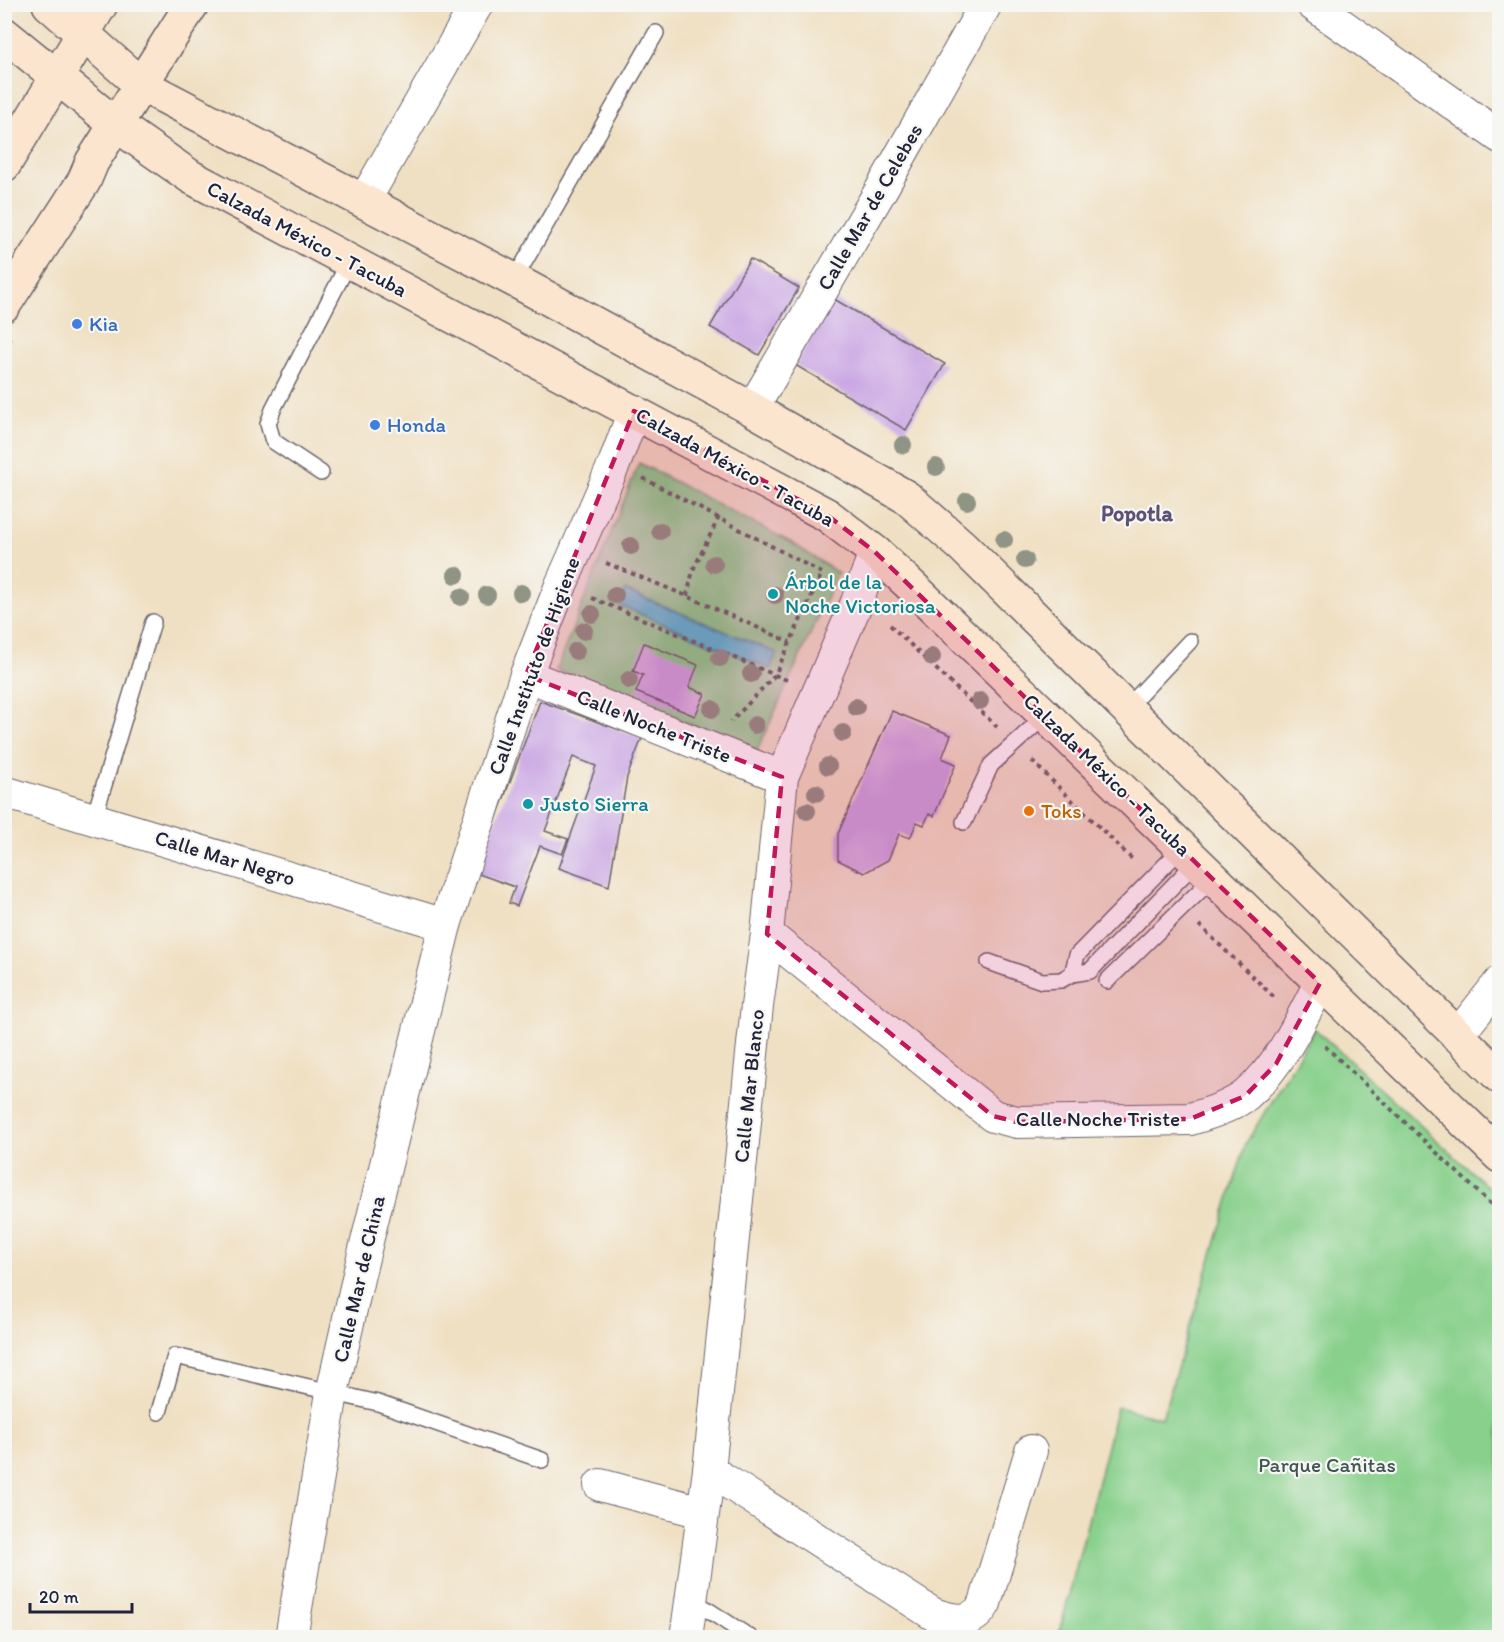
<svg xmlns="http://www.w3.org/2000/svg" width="1504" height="1642" viewBox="0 0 1504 1642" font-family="Itim,sans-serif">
<rect width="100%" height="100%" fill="#f6f6f2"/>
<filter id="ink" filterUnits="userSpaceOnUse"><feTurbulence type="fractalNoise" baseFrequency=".0167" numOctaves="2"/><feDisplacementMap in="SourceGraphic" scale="12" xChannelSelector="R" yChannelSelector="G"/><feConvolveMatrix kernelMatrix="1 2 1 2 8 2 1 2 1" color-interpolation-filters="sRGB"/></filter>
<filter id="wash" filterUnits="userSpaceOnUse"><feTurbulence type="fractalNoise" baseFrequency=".008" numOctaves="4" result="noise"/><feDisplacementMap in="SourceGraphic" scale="24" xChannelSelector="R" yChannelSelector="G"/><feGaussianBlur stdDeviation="1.35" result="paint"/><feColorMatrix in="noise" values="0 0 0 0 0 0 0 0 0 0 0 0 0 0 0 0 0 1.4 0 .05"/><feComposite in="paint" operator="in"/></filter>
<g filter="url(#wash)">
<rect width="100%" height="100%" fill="#f0e0c3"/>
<g fill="#88d08b" stroke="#557963" stroke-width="1.5">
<polygon points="639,463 792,543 838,573 757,751 556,670"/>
<polygon points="1315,1029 1499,1197 1499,1637 1058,1638 1117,1407 1162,1418 1246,1143"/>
</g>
<polygon fill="#54bcd1" stroke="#3b6f86" stroke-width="1.5" points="625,590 777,653 770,669 619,605"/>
<g id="blocks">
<g fill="#cba7e4">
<polygon points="750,259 799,288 759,355 710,327"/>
<polygon points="834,299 945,364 906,430 795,365"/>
<polygon points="644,643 698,665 689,687 705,694 695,716 636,692 643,675 633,671"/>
<polygon points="540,701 642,738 627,777 609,886 559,868 596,766 573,757 545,831 568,839 562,854 540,846 517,906 509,903 515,887 476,873"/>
<polygon points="892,711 951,735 942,758 956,764 934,816 929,814 924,825 917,822 910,838 899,834 888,860 864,873 838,860 838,834"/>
</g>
</g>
</g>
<g filter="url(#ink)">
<use href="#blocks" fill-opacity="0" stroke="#6a646b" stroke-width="1.5"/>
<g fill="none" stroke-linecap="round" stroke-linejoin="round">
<g stroke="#6a646b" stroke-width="18">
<g id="service">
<polyline points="514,280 656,33"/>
<polyline points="321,473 273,441 268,424 274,407 349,262"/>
<polyline points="1127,708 1190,641"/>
<polyline points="94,818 153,622"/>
<polyline points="964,822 991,765 1045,716"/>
<polyline points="989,962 1042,981 1061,980 1072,974 1090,971 1196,862"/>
<polyline points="1072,974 1077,955 1182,848"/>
<polyline points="1107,981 1213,878"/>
<polyline points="159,1412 175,1356 378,1403 542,1460"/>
<polyline points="691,1599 751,1638"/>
</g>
</g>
<g stroke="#6a646b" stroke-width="34">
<g id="minor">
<polyline points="1312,4 1500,137"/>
<polyline points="364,201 477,4"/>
<polyline points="752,409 881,190 986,4"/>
<polyline points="526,675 782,777"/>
<polyline points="4,792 445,925"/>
<path d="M767 934 993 1116 1017 1122 1190 1119C1208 1114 1231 1107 1246 1095 1280 1066 1300 1022 1320 983"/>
<polyline points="1457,1036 1500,982"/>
<path d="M709 1470 933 1614C954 1621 973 1626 985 1603L1031 1451"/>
<polyline points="600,1485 702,1512"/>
<polyline points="291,1638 332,1393 359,1274 445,925 526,675 561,585 615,462 634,411"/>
<polyline points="686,1638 709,1470 757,1006 767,934 782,777 857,602 875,552"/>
</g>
</g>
<g stroke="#6a646b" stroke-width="36">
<g id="secondary">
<polyline points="49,4 140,84 514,280 752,409 906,497 962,546 1500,1077"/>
<polyline points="4,34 115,124 191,177 827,515 875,552 921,595 1500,1156"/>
<polyline points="4,165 101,4"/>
<polyline points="4,305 84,181 92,162 192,4"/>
</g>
</g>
<g stroke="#6a646b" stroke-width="4" stroke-dasharray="4.5 4.5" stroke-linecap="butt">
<polyline points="4,348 10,338"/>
<polyline points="643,478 822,573 775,675 731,722"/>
<polyline points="606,563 687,596 790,642"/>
<polyline points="687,596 693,570 719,517"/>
<polyline points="592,598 787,680"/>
<polyline points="890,625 997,727"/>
<polyline points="1032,761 1134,861"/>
<polyline points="1199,925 1276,999"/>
<polyline points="1325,1046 1500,1213"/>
</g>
<use href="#service" stroke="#fff" stroke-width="15"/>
<use href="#minor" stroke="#fff" stroke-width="32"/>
<use href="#secondary" stroke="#fce5cf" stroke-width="33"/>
</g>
<g fill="#909485">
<circle cx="903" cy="445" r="9"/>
<circle cx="936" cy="467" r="9"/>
<circle cx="967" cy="501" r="9"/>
<circle cx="660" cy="531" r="9"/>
<circle cx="1004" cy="540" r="9"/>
<circle cx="631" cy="546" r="9"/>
<circle cx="1025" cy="560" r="9"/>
<circle cx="714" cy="564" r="9"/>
<circle cx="456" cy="575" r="9"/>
<circle cx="521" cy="593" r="9"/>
<circle cx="487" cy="595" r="9"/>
<circle cx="615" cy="595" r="9"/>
<circle cx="775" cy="595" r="9"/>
<circle cx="461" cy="597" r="9"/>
<circle cx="592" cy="614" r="9"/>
<circle cx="584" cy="631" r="9"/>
<circle cx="576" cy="651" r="9"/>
<circle cx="932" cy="657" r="9"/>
<circle cx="720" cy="658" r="9"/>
<circle cx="751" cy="674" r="9"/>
<circle cx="629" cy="680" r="9"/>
<circle cx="980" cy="701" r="9"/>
<circle cx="856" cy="707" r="9"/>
<circle cx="712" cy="709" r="9"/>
<circle cx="755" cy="725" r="9"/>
<circle cx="843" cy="733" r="9"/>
<circle cx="828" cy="766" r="9"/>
<circle cx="816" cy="793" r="9"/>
<circle cx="807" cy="811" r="9"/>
</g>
</g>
<path fill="#c2185b" fill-opacity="0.2" stroke="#c2185b" stroke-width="4.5" stroke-dasharray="12 8" stroke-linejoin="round" d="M634 411 827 515 875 552 1320 983 1276 1064 1245 1096 1190 1119 1017 1122 993 1116 767 934 782 777 526 675Z"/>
<g fill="#3f7fe0" stroke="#f6f6f2" stroke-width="2">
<circle cx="77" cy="324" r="6"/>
<circle cx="375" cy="425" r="6"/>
</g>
<g fill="#0f9aa8" stroke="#f6f6f2" stroke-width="2">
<circle cx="773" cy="594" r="6"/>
<circle cx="528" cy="804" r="6"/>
</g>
<circle fill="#e8710a" stroke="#f6f6f2" stroke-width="2" cx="1029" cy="811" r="6"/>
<g text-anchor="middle" stroke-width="4.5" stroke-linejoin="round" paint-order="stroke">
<g font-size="21" fill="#22223b" stroke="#f6f6f2">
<text transform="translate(870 207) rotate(-60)" y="7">Calle Mar de Celebes</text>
<text transform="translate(307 239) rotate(28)" y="7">Calzada México - Tacuba</text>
<text transform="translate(735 467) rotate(29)" y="7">Calzada México - Tacuba</text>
<text transform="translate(534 666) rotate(-70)" y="7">Calle Instituto de Higiene</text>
<text transform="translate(654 726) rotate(22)" y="7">Calle Noche Triste</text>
<text transform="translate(1107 775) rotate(44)" y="7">Calzada México - Tacuba</text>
<text transform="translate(225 858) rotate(17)" y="7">Calle Mar Negro</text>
<text transform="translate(749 1086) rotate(-84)" y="7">Calle Mar Blanco</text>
<text x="1098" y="1126">Calle Noche Triste</text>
<text transform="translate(359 1279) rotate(-77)" y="7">Calle Mar de China</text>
</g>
<g font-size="21" fill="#366cbe" stroke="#f6f6f2" text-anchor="start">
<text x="89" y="331">Kia</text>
<text x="387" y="432">Honda</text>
</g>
<g font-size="21" fill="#0d838f" stroke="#f6f6f2" text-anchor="start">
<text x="785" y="589">Árbol de la<tspan x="785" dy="24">Noche Victoriosa</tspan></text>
<text x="540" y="811">Justo Sierra</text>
</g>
<g font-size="21" fill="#c56008" stroke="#f6f6f2" text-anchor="start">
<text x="1041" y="818">Toks</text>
</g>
<g font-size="21" fill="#415653" stroke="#f6f6f2">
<text x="1327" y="1472">Parque Cañitas</text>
</g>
<g font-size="22" font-weight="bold" fill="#5d5176" stroke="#f6f6f2">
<text x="1137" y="521">Popotla</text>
</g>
</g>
<rect width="1504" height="1642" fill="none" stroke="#f6f6f2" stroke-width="24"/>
<path d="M30 1603v9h102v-9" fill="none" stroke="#22223b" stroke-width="3"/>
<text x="39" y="1603" font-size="18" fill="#22223b" stroke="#f6f6f2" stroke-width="4.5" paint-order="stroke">20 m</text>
</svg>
